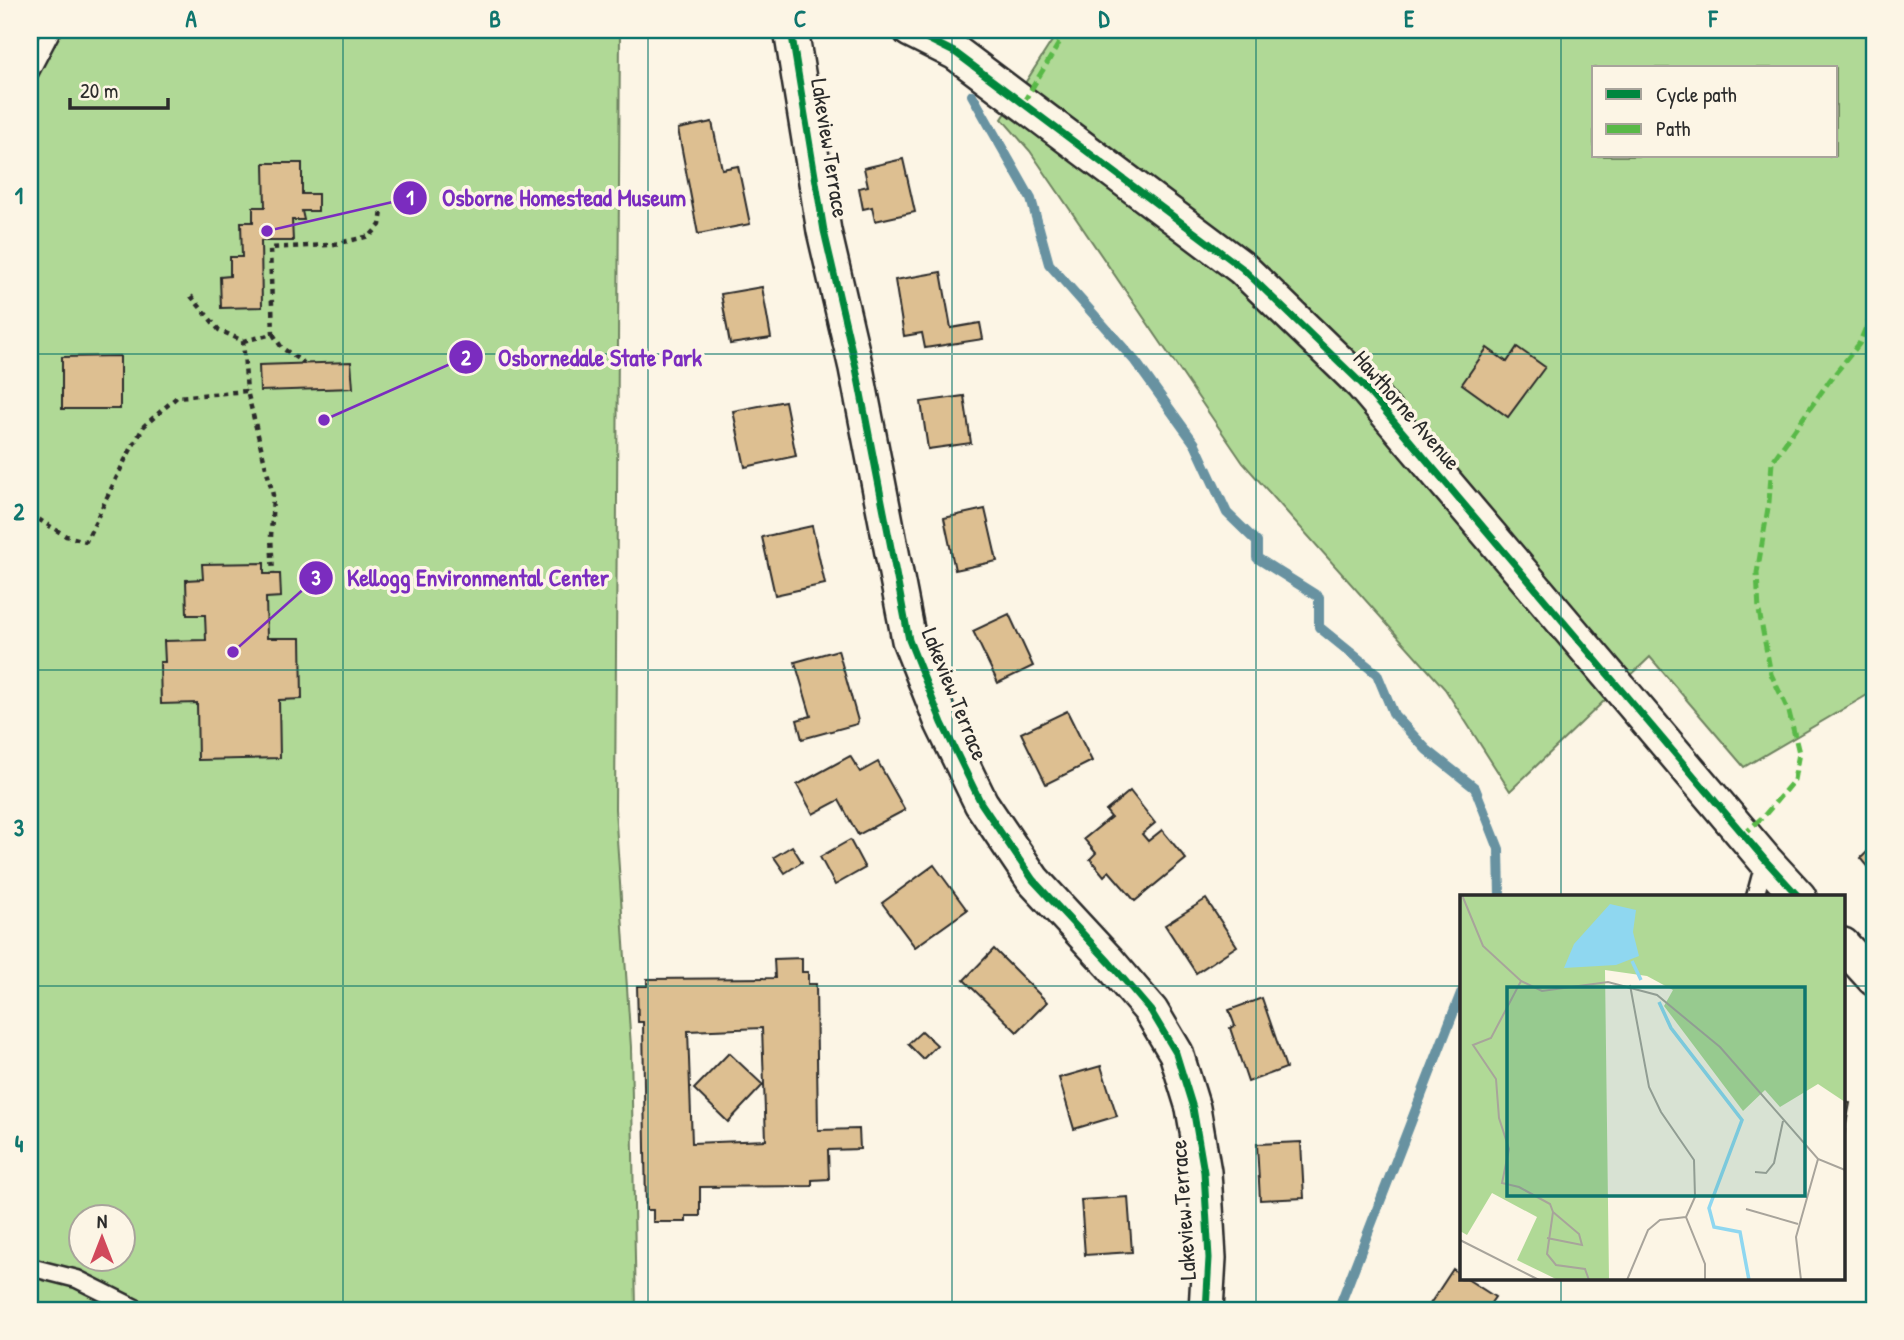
<svg xmlns="http://www.w3.org/2000/svg" width="1904" height="1340" viewBox="0 0 1904 1340" font-family="'Patrick Hand',sans-serif">
<rect width="100%" height="100%" fill="#fcf5e5"/>
<filter id="ink" filterUnits="userSpaceOnUse"><feTurbulence type="fractalNoise" baseFrequency=".0143" numOctaves="2"/><feDisplacementMap in="SourceGraphic" scale="14" xChannelSelector="R" yChannelSelector="G"/><feConvolveMatrix kernelMatrix="1 2 1 2 8 2 1 2 1" color-interpolation-filters="sRGB"/></filter>
<g filter="url(#ink)">
<g fill="#b0d996" stroke="#6e8260" stroke-width="2" fill-rule="evenodd">
<path d="M30 30H620L615 809 631 1047 636 1310H30ZM80 1218H122V1260H80Z"/>
<path d="M1059 30H1874V691L1744 767 1650 657 1510 791 1445 689 1243 463 1030 151 1002 119ZM1594 68H1836V156H1594Z"/>
</g>
<g fill="none" stroke-linecap="round" stroke-linejoin="round">
<g stroke="#6792a1" stroke-width="10">
<polyline points="972,95 1031,199 1049,264 1135,361 1195,444 1227,513 1257,542 1257,558 1319,597 1319,627 1377,674 1394,715 1427,750 1475,788 1499,849 1500,897"/>
<polyline points="1338,1310 1461,993"/>
</g>
</g>
<g fill="#ddbf91" stroke="#2b2b2b" stroke-width="2" fill-rule="evenodd">
<polygon points="712,122 722,169 738,166 750,224 698,234 678,129"/>
<polygon points="903,159 915,212 875,221 872,207 863,209 859,188 868,186 864,168"/>
<polygon points="264,163 302,163 302,194 318,194 318,211 302,211 304,220 292,220 293,241 261,241 262,307 221,308 220,277 230,276 230,257 242,257 241,222 253,222 253,207 265,207"/>
<polygon points="941,272 951,328 980,323 983,339 925,348 922,333 904,336 895,280"/>
<polygon points="762,287 771,338 730,344 721,294"/>
<polygon points="1517,347 1545,367 1508,417 1462,384 1487,348 1507,362"/>
<polygon points="120,356 120,409 62,409 62,357"/>
<polygon points="351,362 353,388 260,391 259,365"/>
<polygon points="964,396 971,443 928,449 921,402"/>
<polygon points="785,401 796,456 745,467 733,411"/>
<polygon points="985,509 997,561 955,570 944,518"/>
<polygon points="812,526 825,584 775,595 762,537"/>
<polygon points="264,563 264,574 280,574 281,597 266,598 267,638 301,638 302,699 279,700 280,758 198,760 197,703 161,704 160,662 165,662 164,641 206,640 205,615 187,615 186,580 203,579 202,564"/>
<polygon points="1009,614 1033,666 998,683 973,631"/>
<polygon points="838,650 858,721 857,724 802,739 797,720 811,716 795,662"/>
<polygon points="1067,711 1092,761 1046,784 1021,733"/>
<polygon points="850,756 860,772 878,762 905,810 858,835 839,800 813,814 797,785"/>
<polygon points="1130,791 1155,823 1142,834 1148,841 1162,830 1186,859 1135,901 1109,871 1104,876 1090,859 1096,853 1084,839 1111,817 1106,811"/>
<polygon points="850,840 865,868 835,885 820,857"/>
<polygon points="1874,845 1874,878 1871,870 1861,858"/>
<polygon points="792,846 802,862 785,873 774,857"/>
<polygon points="934,865 967,910 915,947 882,903"/>
<polygon points="1206,899 1237,946 1196,973 1165,925"/>
<polygon points="994,949 1047,1002 1017,1032 964,980"/>
<path d="M802 958V972H808V984H816L818 1130 859 1129 860 1149 828 1150 829 1179 812 1180V1186L700 1187V1216H686V1222H653V1210H646L643 1022H638L637 986H647V979L775 978 774 959ZM762 1028 766 1140 692 1143 688 1031Z"/>
<polygon points="1262,998 1286,1068 1248,1082 1230,1028 1235,1026 1229,1010"/>
<polygon points="922,1031 937,1045 923,1059 908,1044"/>
<polygon points="729,1053 763,1085 728,1122 694,1089"/>
<polygon points="1101,1066 1117,1116 1074,1129 1059,1078"/>
<polygon points="1843,1102 1850,1103 1843,1140"/>
<polygon points="1301,1142 1304,1198 1260,1200 1257,1144"/>
<polygon points="1128,1197 1132,1252 1085,1255 1081,1200"/>
<polygon points="1453,1269 1461,1275 1461,1279 1467,1279 1495,1297 1486,1310 1426,1310"/>
</g>
<g fill="none" stroke-linecap="round" stroke-linejoin="round">
<g stroke="#2b2b2b" stroke-width="21">
<g id="lane">
<polyline points="30,72 52,30"/>
<polyline points="1755,897 1765,860"/>
<polyline points="30,1267 77,1279 139,1310"/>
</g>
</g>
<g stroke="#2b2b2b" stroke-width="38">
<g id="street">
<polyline points="791,30 824,231 856,368 909,640 942,723 981,803 1033,880 1109,962 1151,1011 1176,1053 1193,1108 1204,1172 1209,1258 1206,1310"/>
<polyline points="910,30 956,53 1242,268 1362,384 1765,860 1799,897"/>
<polyline points="1843,945 1874,979"/>
</g>
</g>
<g stroke="#2b2b2b" stroke-width="4.5" stroke-dasharray="5 5" stroke-linecap="butt">
<polyline points="191,296 219,330 243,341 247,391"/>
<polyline points="273,334 282,348 304,363"/>
<polyline points="243,341 273,334 270,248 330,245 370,236 380,225 382,211"/>
<polyline points="30,514 66,536 86,541 125,460 144,426 177,397 247,391 273,495 271,537 273,574"/>
</g>
<use href="#lane" stroke="#fcf5e5" stroke-width="16"/>
<use href="#street" stroke="#fcf5e5" stroke-width="33"/>
<g stroke="#58b947" stroke-width="5" stroke-dasharray="10 5" stroke-linecap="butt">
<polyline points="1023,103 1067,30"/>
<polyline points="1743,835 1764,816 1794,780 1799,753 1789,712 1771,674 1759,611 1757,573 1769,502 1772,462 1830,380 1859,344 1874,308"/>
</g>
<g stroke="#fcf5e5" stroke-width="11">
<g id="cycleway">
<polyline points="791,30 824,231 856,368 909,640 942,723 981,803 1033,880 1109,962 1151,1011 1176,1053 1193,1108 1204,1172 1209,1258 1206,1310"/>
<polyline points="910,30 956,53 1242,268 1362,384 1765,860 1799,897"/>
</g>
</g>
<use href="#cycleway" stroke="#00873e" stroke-width="7"/>
</g>
</g>
<path fill="none" stroke="#0f766e" stroke-width="2" stroke-opacity="0.55" d="M343 30V1310M648 30V1310M952 30V1310M1256 30V1310M1561 30V897M30 354H1874M30 670H1874M30 986H1461M1843 986H1874M1561 1279V1310"/>
<g text-anchor="middle" stroke-width="7" stroke-linejoin="round" paint-order="stroke">
<g font-size="23" fill="#2b2b2b" stroke="#fcf5e5">
<text transform="translate(830 148) rotate(81)" y="8">Lakeview Terrace</text>
<text transform="translate(1407 410) rotate(49)" y="8">Hawthorne Avenue</text>
<text transform="translate(955 694) rotate(68)" y="8">Lakeview Terrace</text>
<text transform="translate(1183 1210) rotate(-94)" y="8">Lakeview Terrace</text>
</g>
</g>
<g transform="translate(1460 895)">
<rect width="385" height="385" fill="#fcf5e5"/>
<path d="M0 0H385V207L358 189 320 212 305 195 283 216 204 111 213 95 187 81 145 75 149 385H98L57 365 77 322 32 298 7 340 0 336Z" fill="#b0d996"/>
<path d="M150 9 176 15 173 37 179 61 156 70 104 73 114 49Z" fill="#8fd7f0"/>
<path fill="none" stroke="#8fd7f0" stroke-width="3.5" d="M172 66 181 85M199 107 211 133 282 225 249 313 254 332 280 337 289 385"/>
<path fill="none" stroke="#a8a49b" stroke-width="2" d="M2 0 23 51 61 86 82 96 148 87 197 100 260 152 358 264 385 275M61 86 31 143 13 150 36 184 39 223 49 254 42 288 59 292 90 309 93 317 87 359 96 370 125 374 129 385M170 90 189 192 201 217 234 265 235 302 226 322 245 369V385M295 277 306 278 314 268 323 226M286 314 338 329M87 343 122 350 119 339 93 317M0 345 79 385M167 385 188 335 200 325 226 322M341 385 336 342 358 264"/>
<path fill="#0f766e" fill-opacity="0.15" stroke="#0f766e" stroke-width="3.5" d="M47 92H345V301H47Z"/>
<rect width="385" height="385" fill="none" stroke="#2b2b2b" stroke-width="3.5"/>
</g>
<path fill="none" stroke="#7b2cbf" stroke-width="2.5" d="M267 231L410 198M324 420L466 357M233 652L316 578"/>
<g fill="#7b2cbf" stroke="#fcf5e5" stroke-width="2.5">
<circle cx="267" cy="231" r="7"/>
<circle cx="324" cy="420" r="7"/>
<circle cx="233" cy="652" r="7"/>
<circle cx="410" cy="198" r="18"/>
<circle cx="466" cy="357" r="18"/>
<circle cx="316" cy="578" r="18"/>
</g>
<g font-size="21" text-anchor="middle" font-weight="bold" fill="#fff">
<text x="410" y="205">1</text>
<text x="466" y="365">2</text>
<text x="316" y="585">3</text>
</g>
<g font-size="24" text-anchor="middle" font-weight="bold" fill="#7b2cbf" stroke="#fcf5e5" stroke-width="7" stroke-linejoin="round" paint-order="stroke">
<text x="564" y="206">Osborne Homestead Museum</text>
<text x="600" y="366">Osbornedale State Park</text>
<text x="478" y="586">Kellogg Environmental Center</text>
</g>
<rect width="1904" height="1340" fill="none" stroke="#fcf5e5" stroke-width="77"/>
<rect x="1592" y="66" width="245" height="91" fill="#fcf5e5" stroke="#a8a49b" stroke-width="2"/>
<rect x="1606" y="89" width="35" height="10" fill="#00873e" stroke="#a8a49b" stroke-width="2"/>
<text x="1656" y="102" font-size="21" fill="#2b2b2b">Cycle path</text>
<rect x="1606" y="124" width="35" height="10" fill="#58b947" stroke="#a8a49b" stroke-width="2"/>
<text x="1656" y="136" font-size="21" fill="#2b2b2b">Path</text>
<g transform="translate(102 1238)"><circle r="33" fill="#fcf5e5" stroke="#a8a49b" stroke-width="2"/>
<path d="M0-5L12 26L0 18L-12 26Z" fill="#d1495b"/>
<text y="-10" font-size="19" font-weight="bold" text-anchor="middle" fill="#2b2b2b">N</text>
</g>
<path d="M70 98v10h98v-10" fill="none" stroke="#2b2b2b" stroke-width="3.5"/>
<text x="80" y="98" font-size="21" fill="#2b2b2b" stroke="#fcf5e5" stroke-width="5" paint-order="stroke">20 m</text>
<rect x="38" y="38" width="1828" height="1264" fill="none" stroke="#0f766e" stroke-width="2.5"/>
<g font-size="23" text-anchor="middle" font-weight="bold" fill="#0f766e">
<text x="191" y="27">A</text>
<text x="495" y="27">B</text>
<text x="800" y="27">C</text>
<text x="1104" y="27">D</text>
<text x="1409" y="27">E</text>
<text x="1713" y="27">F</text>
<text x="19" y="204">1</text>
<text x="19" y="520">2</text>
<text x="19" y="836">3</text>
<text x="19" y="1152">4</text>
</g>
</svg>
